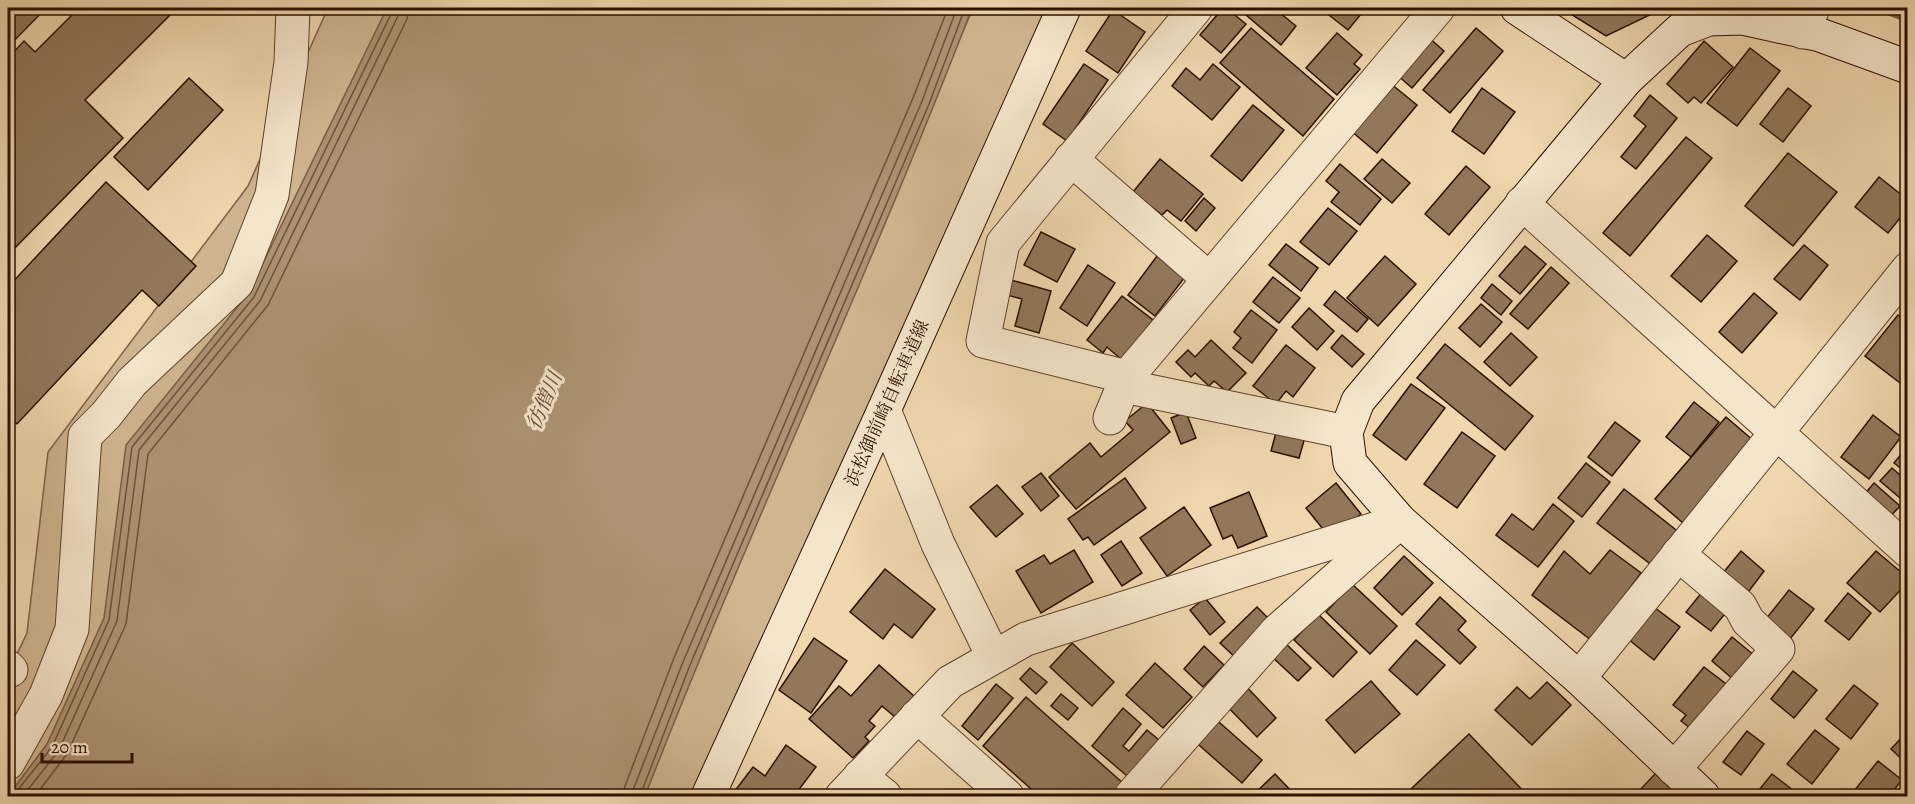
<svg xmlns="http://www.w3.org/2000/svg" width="1915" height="804" viewBox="0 0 1915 804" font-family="Alegreya,'Noto Serif JP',serif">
<rect width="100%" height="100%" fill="#f0d7ae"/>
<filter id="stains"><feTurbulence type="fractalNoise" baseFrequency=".00333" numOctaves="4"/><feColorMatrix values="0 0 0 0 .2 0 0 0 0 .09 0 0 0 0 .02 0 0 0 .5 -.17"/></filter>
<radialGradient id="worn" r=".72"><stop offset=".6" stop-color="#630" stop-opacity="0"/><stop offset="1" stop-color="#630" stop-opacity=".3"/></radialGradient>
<g fill="#cfb590" stroke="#7e6248" stroke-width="1.5">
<polygon points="328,8 411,8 106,656 14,796 8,796 8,673 27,633 48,452 248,186"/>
<polygon points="973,8 1072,8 708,796 639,796"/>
</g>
<path fill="#ad9373" stroke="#795e45" stroke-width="1.5" d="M387 8H972C870 274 748 531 645 796H8L47 744 104 618 126 445 248 294Z"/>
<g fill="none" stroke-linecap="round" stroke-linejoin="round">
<g stroke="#6c513a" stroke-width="1.5">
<polyline points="13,796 52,747 109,620 132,447 254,297 392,12 392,8"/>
<polyline points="23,796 59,750 117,621 139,450 260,301 398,16 400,8"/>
<polyline points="35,796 67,754 126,624 148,454 268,305 407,19 409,8"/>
<polyline points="623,796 625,786 674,658 913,98 948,8"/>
<polyline points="632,796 633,790 683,662 922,101 957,8"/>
<polyline points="640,796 690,665 929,104 965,8"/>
</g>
<polyline stroke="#795e45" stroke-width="9" points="1881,8 1908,18"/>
</g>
<g fill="#92775a" stroke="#2c0f00" stroke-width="1.5">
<polygon points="8,8 46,8 8,47"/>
<polygon points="79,8 168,8 173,12 85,100 123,138 8,255 8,58 24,41 35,52"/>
<polygon points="1223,8 1226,8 1246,24 1221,53 1200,35"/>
<polygon points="1241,8 1274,8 1296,26 1281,45 1239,9"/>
<polygon points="1320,8 1366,8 1348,30"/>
<polygon points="1561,8 1664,8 1606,36"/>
<polygon points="1113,10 1145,32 1118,73 1086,51"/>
<polygon points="1251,28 1334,99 1303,136 1220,63"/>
<polygon points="1476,28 1503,51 1450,113 1423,90"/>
<polygon points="1337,33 1362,55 1354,64 1360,69 1337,95 1306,68"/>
<polygon points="1427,36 1444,51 1412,88 1395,73"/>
<polygon points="1704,41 1733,67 1701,103 1694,97 1688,103 1667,84"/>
<polygon points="1750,48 1780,71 1737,126 1707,103"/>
<polygon points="1084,64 1108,80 1067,141 1043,124"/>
<polygon points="1213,64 1240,87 1212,120 1172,86 1186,68 1200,80"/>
<polygon points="189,78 223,110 148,190 114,157"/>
<polygon points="1390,83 1417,105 1377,153 1350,130"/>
<polygon points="1482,88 1515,112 1484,154 1452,131"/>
<polygon points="1788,88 1811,106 1783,142 1760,124"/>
<polygon points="1650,95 1677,118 1636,169 1621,157 1646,126 1634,116"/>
<polygon points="1253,105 1284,130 1242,181 1211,156"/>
<polygon points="1686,137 1712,158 1630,256 1603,233"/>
<polygon points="1788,153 1837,192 1793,246 1745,206"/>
<polygon points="1160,159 1203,194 1181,221 1167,210 1162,215 1133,192"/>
<polygon points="1382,159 1410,183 1392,203 1364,179"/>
<polygon points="1340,164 1381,199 1360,225 1331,202 1339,192 1326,181"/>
<polygon points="1466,166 1490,187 1449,235 1425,214"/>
<polygon points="1879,177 1908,200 1908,208 1888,233 1855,207"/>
<polygon points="106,182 196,266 159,306 142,290 17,424 8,415 8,287"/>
<polygon points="1204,198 1215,208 1196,231 1185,221"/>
<polygon points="1328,208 1357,231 1329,265 1300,242"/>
<polygon points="1041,232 1075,249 1057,282 1024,265"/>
<polygon points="1707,235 1737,261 1701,302 1671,276"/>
<polygon points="1286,244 1318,268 1301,291 1269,265"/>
<polygon points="1804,245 1828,265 1800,300 1774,279"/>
<polygon points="1525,246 1546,264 1520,294 1499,276"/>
<polygon points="1157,256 1185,277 1155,316 1128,295"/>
<polygon points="1385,256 1416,284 1378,326 1347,298"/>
<polygon points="1088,265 1115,283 1087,326 1060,308"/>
<polygon points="1551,267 1569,283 1528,329 1510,314"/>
<polygon points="1273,277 1300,298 1279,323 1253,302"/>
<polygon points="1011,280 1051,291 1039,333 1015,326 1022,299 1007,295"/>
<polygon points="1492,284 1512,301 1501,315 1481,298"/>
<polygon points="1335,291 1368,319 1357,332 1324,305"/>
<polygon points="1754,293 1777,313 1742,353 1719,332"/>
<polygon points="1122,296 1153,320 1122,360 1107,347 1103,353 1087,340"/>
<polygon points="1481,304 1502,322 1480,347 1459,328"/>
<polygon points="1309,308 1334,331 1317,350 1292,327"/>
<polygon points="1251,310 1277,330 1252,363 1233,348 1241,338 1234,332"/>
<polygon points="1898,315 1908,322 1908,389 1865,356"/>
<polygon points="1511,333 1537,357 1510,386 1484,362"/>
<polygon points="1342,335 1364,354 1352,367 1331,348"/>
<polygon points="1211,340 1246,373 1227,392 1214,381 1209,386 1195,373 1191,377 1176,362 1188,350 1195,357"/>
<polygon points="1445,344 1533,416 1505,450 1417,378"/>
<polygon points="1286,345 1315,368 1293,397 1286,391 1276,404 1253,386"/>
<polygon points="1411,384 1445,408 1406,460 1373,435"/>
<polygon points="1694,402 1719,422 1691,457 1666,437"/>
<polygon points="1147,403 1170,432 1076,509 1049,477 1090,443 1101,457 1133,430 1125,421"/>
<polygon points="1186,412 1196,438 1181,444 1171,418"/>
<polygon points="1873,415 1901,437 1869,479 1841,457"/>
<polygon points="1726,417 1754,441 1683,523 1655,499"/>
<polygon points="1615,422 1640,441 1612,476 1588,457"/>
<polygon points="1277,429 1305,437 1299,458 1271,451"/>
<polygon points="1462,432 1495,456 1457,508 1424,484"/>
<polygon points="1908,446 1908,474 1894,463"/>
<polygon points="1586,463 1610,482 1582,517 1558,498"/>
<polygon points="1892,468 1908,482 1906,503 1880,481"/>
<polygon points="1041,473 1059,496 1041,511 1022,487"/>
<polygon points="1125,478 1146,508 1094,545 1088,537 1083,540 1068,519"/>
<polygon points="1336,483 1361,514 1331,539 1306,508"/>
<polygon points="1874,483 1900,506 1888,519 1863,496"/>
<polygon points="997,485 1023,514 996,537 970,507"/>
<polygon points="1624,489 1680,533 1653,566 1597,523"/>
<polygon points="1249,492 1267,536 1238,548 1232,535 1223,539 1210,508"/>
<polygon points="1553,504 1574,521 1538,567 1496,535 1512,514 1533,530"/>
<polygon points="1184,507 1211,545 1167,576 1140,538"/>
<polygon points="1121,541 1142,573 1122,586 1101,555"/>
<polygon points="1074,550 1093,582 1041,613 1016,571 1044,555 1050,564"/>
<polygon points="1610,550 1641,573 1591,640 1532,595 1564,551 1590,574"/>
<polygon points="1741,551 1764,571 1743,599 1718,579"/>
<polygon points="1876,551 1908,578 1908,582 1880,612 1847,583"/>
<polygon points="1404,556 1433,583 1402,615 1374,588"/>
<polygon points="885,569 935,609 912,638 894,624 883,639 850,612"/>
<polygon points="1352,584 1397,626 1370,654 1326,612"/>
<polygon points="1789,590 1814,609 1786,644 1762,624"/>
<polygon points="1703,591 1728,610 1711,631 1686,612"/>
<polygon points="1848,593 1871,613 1849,640 1825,621"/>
<polygon points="1440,597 1466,621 1458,630 1476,647 1460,664 1416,624"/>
<polygon points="1205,598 1225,622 1210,635 1190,610"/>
<polygon points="1257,607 1275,625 1240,662 1220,643"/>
<polygon points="1654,607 1680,627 1654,660 1628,639"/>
<polygon points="1318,614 1357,652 1333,677 1294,640"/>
<polygon points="1732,637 1755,656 1734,680 1712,661"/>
<polygon points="814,638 847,661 811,713 779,690"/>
<polygon points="1416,640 1445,665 1417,695 1389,670"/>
<polygon points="1284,642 1311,668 1298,681 1271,656"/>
<polygon points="1072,643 1114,682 1092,706 1050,667"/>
<polygon points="1204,646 1224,665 1203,687 1184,669"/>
<polygon points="1155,663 1192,697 1163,728 1126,695"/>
<polygon points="879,665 914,696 895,717 882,706 869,721 875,726 865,737 869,741 853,758 809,719 839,686 851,696"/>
<polygon points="1704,667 1730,687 1695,732 1681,721 1686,715 1673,705"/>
<polygon points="1030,668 1047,682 1036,694 1020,679"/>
<polygon points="1793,671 1817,690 1794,718 1771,699"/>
<polygon points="1371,681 1400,714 1355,753 1326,720"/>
<polygon points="1242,682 1276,718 1257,737 1222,701"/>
<polygon points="1547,682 1571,705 1532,745 1495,710 1517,687 1530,699"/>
<polygon points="996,684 1013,698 978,740 962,726"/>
<polygon points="1854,685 1878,704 1851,739 1826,719"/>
<polygon points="1061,694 1078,708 1068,720 1051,706"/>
<polygon points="1026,697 1124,784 1113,796 1039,796 983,746"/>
<polygon points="1123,708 1141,724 1123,746 1129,751 1147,730 1164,744 1133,781 1092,746"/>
<polygon points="1211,715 1262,760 1242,783 1191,738"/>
<polygon points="1815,730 1839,749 1812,784 1787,764"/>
<polygon points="1747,731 1764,744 1741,775 1723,762"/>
<polygon points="1908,731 1908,765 1891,749"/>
<polygon points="1469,734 1528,796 1420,796 1412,788"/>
<polygon points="786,745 816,767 794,796 731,796 753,767 765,776"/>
<polygon points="1878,761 1902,780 1889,796 1850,796"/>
<polygon points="1656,773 1683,796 1640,796 1636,794"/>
<polygon points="1275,774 1296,796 1252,796"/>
<polygon points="1772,774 1793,790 1788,796 1754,796"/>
</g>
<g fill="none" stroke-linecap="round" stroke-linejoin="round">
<g stroke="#5d412c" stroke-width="35">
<g id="street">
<polyline points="1803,32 1813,8"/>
<polyline points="1071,159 1209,279"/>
<polyline points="1522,203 1908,551"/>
<polyline points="1127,377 983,341 1003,243 1196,8"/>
<polyline points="1124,386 1346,432"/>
<polyline points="884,410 938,544 993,656"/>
<polyline points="1110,418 1127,377 1438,8"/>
<polyline points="8,667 11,670"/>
<polyline points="1579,678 1908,269"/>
<polyline points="917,716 1007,796"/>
<polyline points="8,763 46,695 72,629 85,436 106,415 132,382 237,283 272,195 291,62 293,8"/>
<polyline points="1674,769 1778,649 1748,621 1740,606 1678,554"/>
<polyline points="860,776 885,796"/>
<polyline points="842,796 950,682 1026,639 1400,521"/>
<polyline points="1131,796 1277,631 1391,530"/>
</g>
</g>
<g stroke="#2c0f00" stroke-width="35">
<g id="secondary">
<polyline points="1517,8 1626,80"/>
<polyline points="708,796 884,410 1064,8"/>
<polyline points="1703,796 1579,678 1400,521 1350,463 1346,432 1358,401 1626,80 1680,30 1709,19 1742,18 1820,35 1908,67"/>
</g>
</g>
<use href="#street" stroke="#f5e5ca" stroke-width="33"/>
<use href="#secondary" stroke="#f5e5ca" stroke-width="33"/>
</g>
<g text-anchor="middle" stroke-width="6" stroke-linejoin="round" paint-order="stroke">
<g font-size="18" fill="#2c0f00" stroke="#f5e5ca">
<text transform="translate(887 403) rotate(-66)" y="6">浜松御前崎自転車道線</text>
</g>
<g font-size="20" font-style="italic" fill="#664a34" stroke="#f5e5ca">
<text transform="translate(544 401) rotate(-67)" y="7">彷僧川</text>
</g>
</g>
<rect width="1915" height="804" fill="none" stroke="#f0d7ae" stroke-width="30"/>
<rect x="9" y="9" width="1897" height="786" fill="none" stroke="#2c0f00" stroke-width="3"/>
<rect x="15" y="15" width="1885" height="774" fill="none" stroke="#2c0f00" stroke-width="1.5"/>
<path d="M42 753v9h90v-9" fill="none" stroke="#2c0f00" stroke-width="3"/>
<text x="51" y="753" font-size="18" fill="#2c0f00" stroke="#f5e5ca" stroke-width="4.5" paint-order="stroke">20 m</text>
<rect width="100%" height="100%" filter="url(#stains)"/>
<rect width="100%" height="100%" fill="url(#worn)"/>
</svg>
